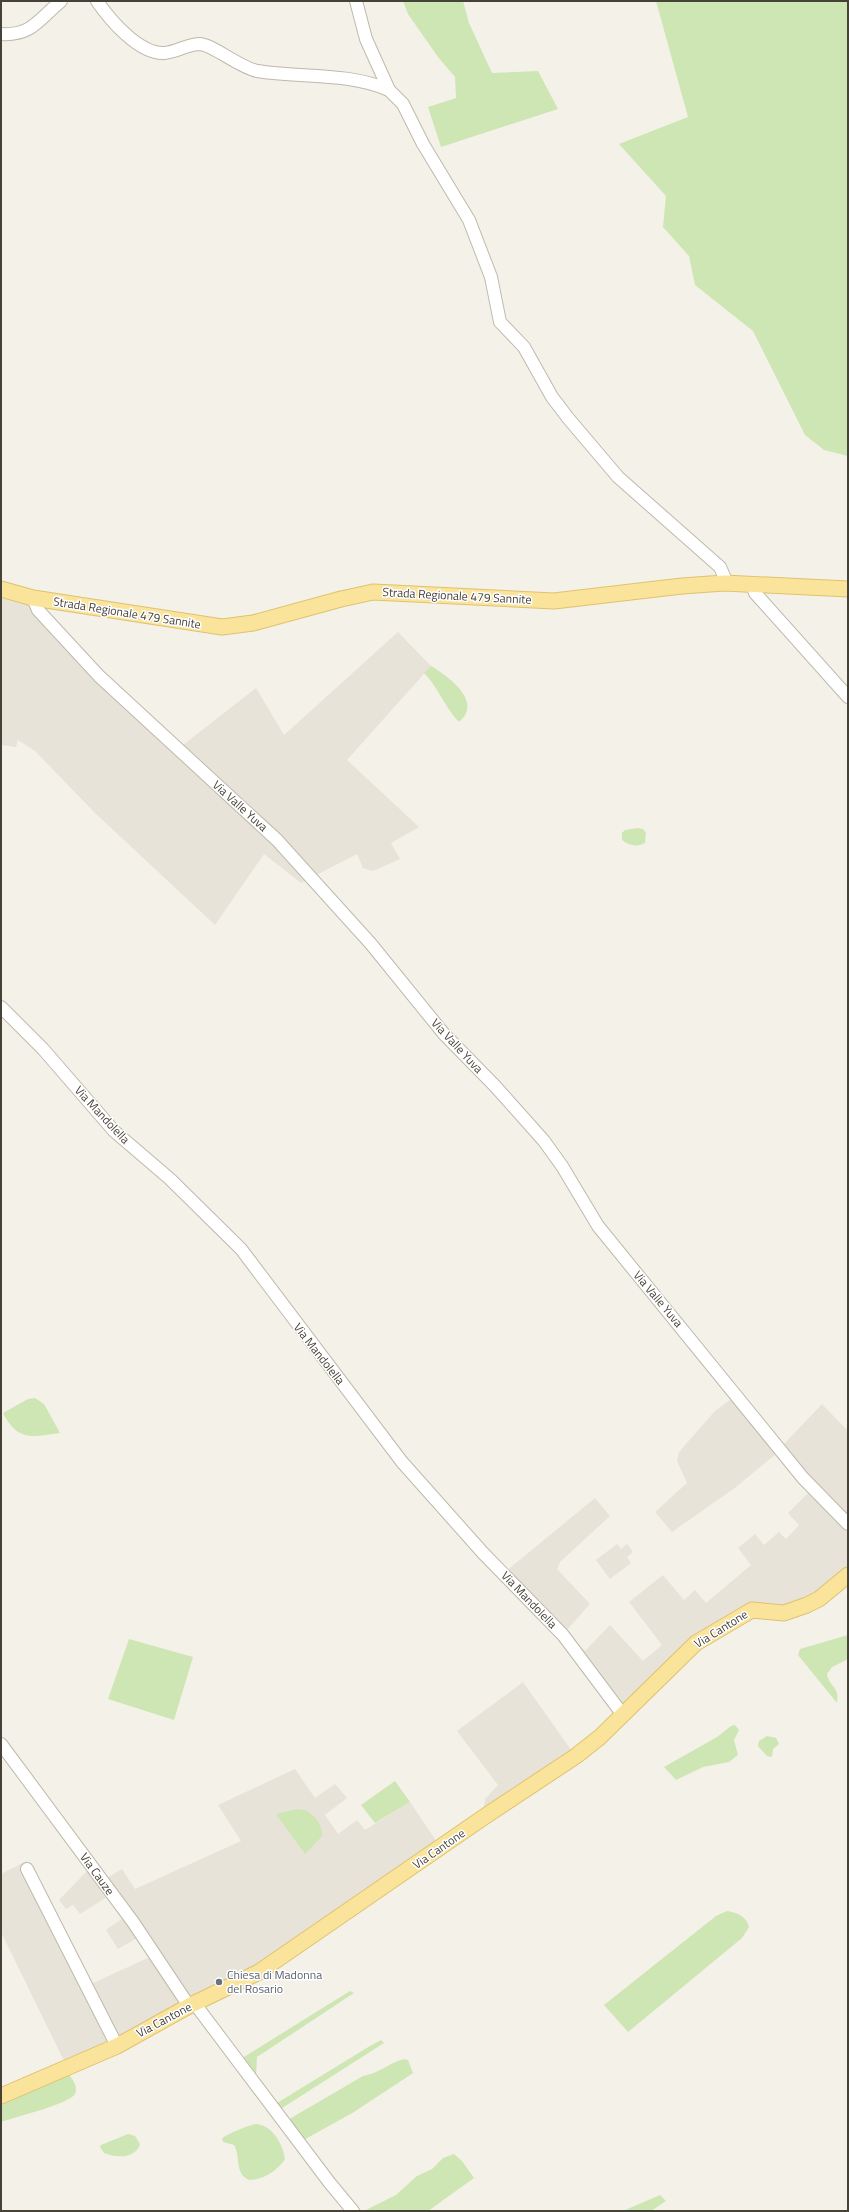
<svg xmlns="http://www.w3.org/2000/svg" width="849" height="2212" viewBox="0 0 849 2212" font-family="'Titillium Web',sans-serif">
<rect width="100%" height="100%" fill="#f4f1e9"/>
<g fill="#e7e3d8">
<polygon points="1,594 44,604 49,616 107,676 183,745 256,688 284,735 398,632 431,666 347,760 419,827 391,843 400,859 373,871 363,868 357,854 301,883 264,854 215,925 95,813 35,751 18,740 16,747 1,745"/>
<polygon points="739,1393 783,1445 822,1404 848,1431 848,1574 794,1609 750,1608 615,1713 569,1649 499,1577 595,1498 610,1516 560,1562 557,1569 590,1604 565,1632 585,1651 610,1625 643,1661 662,1645 629,1602 663,1575 684,1600 695,1590 706,1603 751,1565 738,1548 755,1534 764,1545 779,1532 786,1539 799,1525 788,1513 811,1490 777,1453 736,1487 672,1532 655,1512 687,1483 677,1461 679,1452 715,1411"/>
<polygon points="617,1544 621,1549 627,1544 633,1552 627,1557 631,1563 610,1579 596,1560"/>
<polygon points="523,1682 574,1754 483,1814 485,1799 498,1785 457,1731"/>
<polygon points="295,1769 315,1798 335,1784 347,1798 325,1815 338,1834 357,1820 365,1830 410,1802 439,1845 307,1939 66,2065 1,1932 1,1874 26,1861 89,1985 152,1956 139,1937 118,1949 106,1930 123,1918 107,1897 80,1914 73,1905 66,1909 59,1900 88,1870 107,1878 122,1869 135,1889 241,1841 218,1805"/>
</g>
<g fill="#cde6b4">
<polygon points="403,1 463,1 469,23 492,73 538,71 558,109 441,147 428,107 456,98 455,77 438,57 408,14"/>
<polygon points="656,1 848,1 848,456 824,450 805,435 753,331 695,285 689,256 663,227 666,196 619,144 688,117"/>
<path d="M431 666C448 676 484 702 459 722 445 708 439 688 424 673Z"/>
<path d="M638 828 643 829 646 833 645 843C637 847 629 846 622 840V833L625 830Z"/>
<path d="M35 1398 44 1404 60 1433C32 1437 18 1442 3 1413L28 1399Z"/>
<path d="M848 1635V1659L832 1667 827 1674C829 1687 840 1686 837 1703L798 1655 800 1649Z"/>
<polygon points="129,1639 193,1657 174,1720 108,1699"/>
<polygon points="735,1725 739,1730 734,1740 738,1755 729,1762 703,1767 676,1780 664,1767 717,1737 731,1726"/>
<polygon points="767,1736 776,1738 779,1744 773,1749 772,1757 767,1756 758,1746 759,1741"/>
<polygon points="395,1781 410,1802 375,1823 361,1805"/>
<path d="M298 1809C311 1809 323 1824 322 1836L305 1854 276 1814Z"/>
<path d="M727 1911C738 1913 746 1916 749 1927L742 1938 628 2032 604 2005 716 1916Z"/>
<polygon points="350,1991 354,1993 257,2057 256,2077 277,2103 370,2046 381,2040 384,2043 279,2110 239,2060"/>
<path d="M404 2059 408 2060 413 2073 354 2112 300 2142 286 2121 363 2076C378 2074 389 2063 404 2059Z"/>
<path d="M67 2072C71 2077 79 2087 75 2094 69 2104 15 2117 1 2122V2099Z"/>
<path d="M256 2124C272 2125 283 2144 285 2159 278 2170 264 2180 249 2180 234 2173 241 2157 234 2145L223 2142 222 2139C224 2135 249 2125 256 2124Z"/>
<path d="M128 2134 135 2136 140 2144C135 2159 117 2158 104 2153L100 2147 101 2145Z"/>
<polygon points="454,2154 462,2161 474,2178 428,2211 364,2211 396,2195 417,2176 432,2169 443,2158"/>
<polygon points="660,2195 666,2201 651,2211 623,2211"/>
</g>
<g fill="none" stroke-linecap="round" stroke-linejoin="round">
<g stroke="#bfb9ac" stroke-width="14">
<g id="minor">
<path d="M97 1C110 20 139 54 164 53 176 52 188 44 200 44 213 45 239 67 257 71 300 78 348 72 389 90"/>
<polyline points="356,1 366,39 389,90 403,104 423,144 469,220 491,277 500,322 524,347 552,397 568,418 618,477 720,567 724,576 724,583"/>
<path d="M1 34C32 36 39 19 61 1"/>
<polyline points="752,585 755,593 848,697"/>
<polyline points="33,598 38,610 99,676 277,840 371,944 444,1034 495,1086 544,1141 562,1166 598,1226 803,1478 848,1524"/>
<polyline points="1,1007 43,1049 114,1131 170,1179 241,1249 402,1462 483,1553 563,1635 623,1715"/>
<polyline points="1,1744 133,1922 189,2006"/>
<polyline points="27,1869 117,2046"/>
<polyline points="195,2004 329,2182 353,2211"/>
</g>
</g>
<g stroke="#dfc26c" stroke-width="17">
<g id="major">
<polyline points="1,589 33,598 222,627 253,623 341,599 373,592 554,601 682,586 724,583 848,589"/>
<polyline points="1,2096 117,2046 189,2006 259,1972 484,1817 576,1756 600,1737 696,1643 752,1610 784,1613 807,1605 819,1599 848,1575"/>
</g>
</g>
<use href="#minor" stroke="#fff" stroke-width="12"/>
<use href="#major" stroke="#fae49c" stroke-width="15"/>
</g>
<circle fill="#6b7280" stroke="#fff" stroke-width="1.5" cx="219" cy="1982" r="4"/>
<g text-anchor="middle" stroke-width="3" stroke-linejoin="round" paint-order="stroke">
<g font-size="12" fill="#474238" stroke="#fff">
<text transform="translate(457 596) rotate(3)" y="4">Strada Regionale 479 Sannite</text>
<text transform="translate(127 613) rotate(9)" y="4">Strada Regionale 479 Sannite</text>
<text transform="translate(240 806) rotate(42)" y="4">Via Valle Yuva</text>
<text transform="translate(457 1046) rotate(47)" y="4">Via Valle Yuva</text>
<text transform="translate(102 1115) rotate(47)" y="4">Via Mandolella</text>
<text transform="translate(658 1299) rotate(50)" y="4">Via Valle Yuva</text>
<text transform="translate(319 1354) rotate(52)" y="4">Via Mandolella</text>
<text transform="translate(529 1600) rotate(46)" y="4">Via Mandolella</text>
<text transform="translate(721 1629) rotate(-32)" y="4">Via Cantone</text>
<text transform="translate(439 1849) rotate(-35)" y="4">Via Cantone</text>
<text transform="translate(97 1874) rotate(54)" y="4">Via Cauze</text>
<text transform="translate(164 2020) rotate(-28)" y="4">Via Cantone</text>
</g>
<g font-size="12" fill="#5b616d" stroke="#fff" text-anchor="start">
<text x="227" y="1979">Chiesa di Madonna<tspan x="227" dy="14">del Rosario</tspan></text>
</g>
</g>
<rect width="849" height="2212" fill="none" stroke="#474238" stroke-width="4"/>
</svg>
